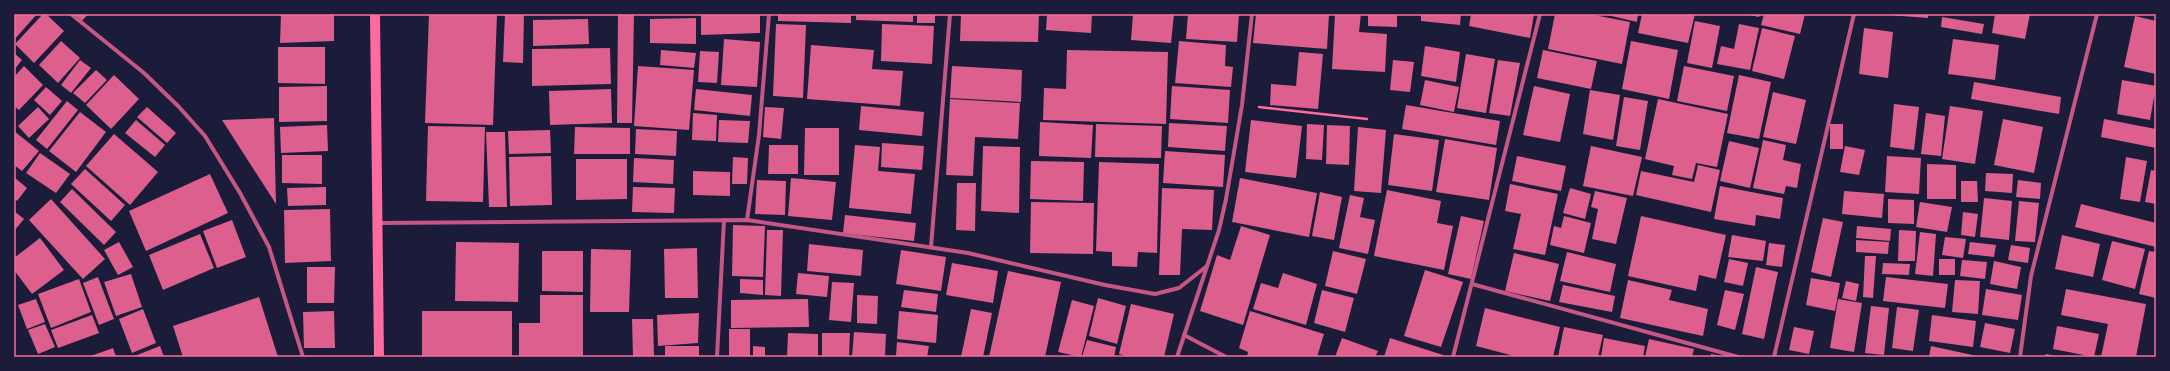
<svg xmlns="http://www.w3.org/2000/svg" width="2170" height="371" viewBox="0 0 2170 371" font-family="Quicksand,sans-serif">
<rect width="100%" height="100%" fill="#1b1b3a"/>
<g fill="#dd5f8e">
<polygon points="15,14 37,14 14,40 14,15"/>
<polygon points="43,14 46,14 64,31 34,63 15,44"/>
<polygon points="74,14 88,14 82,21"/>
<polygon points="281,14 334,14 334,41 280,43"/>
<polygon points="429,14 497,14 493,125 425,123"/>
<polygon points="505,14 524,14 523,63 503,62"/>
<polygon points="618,14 634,14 632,123 617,123"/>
<polygon points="701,14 760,14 760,33 701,35"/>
<polygon points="778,14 851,14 851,23 778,21"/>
<polygon points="856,14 913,14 913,22 856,20"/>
<rect x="917" y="14" width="18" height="9"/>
<polygon points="961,14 1039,14 1038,42 960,41"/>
<polygon points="1047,14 1092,14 1091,33 1046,30"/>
<polygon points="1133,14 1174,14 1171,43 1131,40"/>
<polygon points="1188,14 1239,14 1237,42 1186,39"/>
<polygon points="1256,14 1329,14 1327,49 1253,43"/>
<polygon points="1335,14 1361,14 1359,32 1387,34 1385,72 1332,69"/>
<polygon points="1368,14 1397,14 1397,27 1368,26"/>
<polygon points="1421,14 1461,14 1460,25 1421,21"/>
<polygon points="1471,14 1534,14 1530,38 1469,26"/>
<polygon points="1555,14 1589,14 1630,22 1622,64 1548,49"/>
<polygon points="1603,14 1638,14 1637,22"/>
<polygon points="1642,14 1695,14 1688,43 1638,33"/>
<polygon points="1745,14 1760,14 1759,17"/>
<polygon points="1764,14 1805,14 1800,34 1761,25"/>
<polygon points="1875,14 1928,14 1928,18"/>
<polygon points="1995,14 2030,14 2025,39 1992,33"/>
<polygon points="2135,16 2156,21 2156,74 2124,67"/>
<polygon points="1942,17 1984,24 1982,34 1941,27"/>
<polygon points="696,18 696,44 650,43 650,19"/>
<polygon points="588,19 589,44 533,46 533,20"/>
<polygon points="1695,21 1720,26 1712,68 1687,63"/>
<polygon points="776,24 806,25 803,98 773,96"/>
<polygon points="882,24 934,26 932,64 881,61"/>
<polygon points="1739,24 1759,28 1750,70 1717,64 1721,46 1734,49"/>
<polygon points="1762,28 1795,36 1784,79 1752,71"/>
<polygon points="1864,28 1893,32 1888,78 1859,74"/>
<polygon points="724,39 760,42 757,87 721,85"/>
<polygon points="1953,39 1999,45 1995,80 1948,74"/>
<polygon points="61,41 80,58 58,83 39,65"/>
<polygon points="1179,41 1226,45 1225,66 1233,67 1231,87 1175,83"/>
<polygon points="1631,41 1678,50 1669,99 1622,89"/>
<polygon points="811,45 874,50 872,69 903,71 900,106 807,99"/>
<polygon points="1425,46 1460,52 1456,82 1421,76"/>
<polygon points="278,47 325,47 325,84 278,83"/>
<polygon points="610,48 611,84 532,86 532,49"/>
<polygon points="661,50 696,53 694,68 660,65"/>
<polygon points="1067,50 1168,52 1166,124 1043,120 1044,88 1066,89"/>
<polygon points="1543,50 1597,61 1591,89 1537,78"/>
<polygon points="700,51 719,52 717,83 698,82"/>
<polygon points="1299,52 1323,54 1318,109 1270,105 1271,84 1296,86"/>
<polygon points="14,53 22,60 14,70"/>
<polygon points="1466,54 1495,59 1486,113 1457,108"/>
<polygon points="80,60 91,68 71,93 61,85"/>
<polygon points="1393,60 1414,62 1410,92 1390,90"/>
<polygon points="1498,60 1520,63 1510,116 1489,113"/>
<polygon points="24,66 43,85 19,110 14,106 14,77"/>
<polygon points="638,66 694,70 689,130 634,126"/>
<polygon points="952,66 1022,70 1021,102 950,98"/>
<polygon points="1684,66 1734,76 1727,111 1677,101"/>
<polygon points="96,70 107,80 85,103 73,93"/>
<polygon points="114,75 139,99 111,129 86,105"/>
<polygon points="1739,75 1771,82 1759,139 1727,133"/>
<polygon points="1425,80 1459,87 1454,112 1420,105"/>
<polygon points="2122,80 2156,86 2150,120 2117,114"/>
<polygon points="1974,82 2061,97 2059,114 1971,99"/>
<polygon points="327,86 327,121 279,122 279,87"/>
<polygon points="1172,86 1230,90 1228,123 1170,119"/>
<polygon points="1534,86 1570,94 1560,142 1523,135"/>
<polygon points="46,87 62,101 50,115 34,100"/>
<polygon points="611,89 612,123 550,125 549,91"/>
<polygon points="696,89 752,95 750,116 694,110"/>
<polygon points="1590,90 1620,95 1613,140 1583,134"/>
<polygon points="1773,92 1806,100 1796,144 1763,137"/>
<polygon points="1624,97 1648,101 1640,150 1616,146"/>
<polygon points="950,99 1020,103 1018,139 975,137 973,176 946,175"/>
<polygon points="1658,99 1728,114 1717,167 1696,163 1692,179 1672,175 1674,166 1645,159"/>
<polygon points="67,101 78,110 47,149 36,140"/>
<polygon points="1894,104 1919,107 1914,150 1890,147"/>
<polygon points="1406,105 1500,121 1496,145 1402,129"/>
<polygon points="861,106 924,112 922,136 859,130"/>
<polygon points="1950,106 1983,111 1975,164 1942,159"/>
<polygon points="38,107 49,119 29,138 18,126"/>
<polygon points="147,107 176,133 167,143 137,117"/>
<polygon points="765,107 784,108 781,139 763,137"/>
<polygon points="80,112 106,132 76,172 49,151"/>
<polygon points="693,113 717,115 716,141 692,140"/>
<polygon points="1926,113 1945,116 1941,156 1921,154"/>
<polygon points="274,118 276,204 222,120"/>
<polygon points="2003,119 2043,127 2034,173 1994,165"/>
<polygon points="2104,119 2156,129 2156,148 2101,137"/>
<polygon points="136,120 165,145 155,157 125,133"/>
<polygon points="719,120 750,121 748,143 718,142"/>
<polygon points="1251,120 1302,126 1296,178 1245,172"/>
<polygon points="1040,122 1093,125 1091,158 1039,156"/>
<polygon points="1169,123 1227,126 1225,151 1168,147"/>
<polygon points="1096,124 1162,126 1161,158 1095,157"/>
<polygon points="1307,124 1324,125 1322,160 1306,159"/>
<rect x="1830" y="124" width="13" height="25"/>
<polygon points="327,125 328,151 281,153 280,127"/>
<polygon points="1327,125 1350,126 1349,165 1326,164"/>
<polygon points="428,126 485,127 483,202 426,201"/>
<polygon points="575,127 630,128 630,154 574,154"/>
<polygon points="1358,127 1386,130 1381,193 1354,191"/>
<polygon points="805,128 839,128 839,175 804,175"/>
<polygon points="636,129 677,131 676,156 635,154"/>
<polygon points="550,130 551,153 509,154 508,131"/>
<polygon points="14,131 39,151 22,171 14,165"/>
<polygon points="486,132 505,132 507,207 489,207"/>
<polygon points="114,134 158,172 130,205 86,166"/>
<polygon points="1394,134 1439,140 1432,191 1388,185"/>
<polygon points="1445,139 1497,148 1489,200 1436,192"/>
<polygon points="1763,140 1786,145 1783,160 1801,164 1797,188 1786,186 1784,194 1753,188"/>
<polygon points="1729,141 1759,148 1750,188 1720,181"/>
<polygon points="882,143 924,146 922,170 881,167"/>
<polygon points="769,145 798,145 798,174 768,174"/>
<polygon points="855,145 880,147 878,171 915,174 911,214 849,208"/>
<polygon points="983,146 1020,147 1019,213 981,211"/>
<polygon points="1591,146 1642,157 1633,196 1583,186"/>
<polygon points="1845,146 1865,150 1859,175 1840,172"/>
<polygon points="1165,151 1225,155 1223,187 1163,183"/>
<polygon points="40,153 70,174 56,193 26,173"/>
<polygon points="282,155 322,155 322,184 282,183"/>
<polygon points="551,156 552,205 510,206 509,157"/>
<polygon points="1517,156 1566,166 1561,191 1512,181"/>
<polygon points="1887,156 1921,158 1919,194 1885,192"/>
<polygon points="733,157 748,158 747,184 732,184"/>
<polygon points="2126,157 2147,161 2140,202 2120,199"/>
<polygon points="634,158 674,160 673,184 633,182"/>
<polygon points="576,159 627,159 627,199 576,200"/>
<polygon points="1031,161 1084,162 1083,201 1030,199"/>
<polygon points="1099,162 1159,164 1157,253 1138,252 1137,267 1112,266 1112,252 1096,251"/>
<polygon points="1927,164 1956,165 1956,199 1927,199"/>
<polygon points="1698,165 1720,170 1711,212 1636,195 1641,171 1694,182"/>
<polygon points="85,169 125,205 111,221 71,184"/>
<polygon points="2151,170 2156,171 2156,204 2145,202"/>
<polygon points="693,171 730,172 730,196 693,195"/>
<polygon points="1986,173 2013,174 2012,193 1985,191"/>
<polygon points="210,174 228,213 146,251 129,211"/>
<polygon points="14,177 27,188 17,201 14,198"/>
<polygon points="791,178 836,182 832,220 788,216"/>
<polygon points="1240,178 1317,193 1309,237 1232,222"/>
<polygon points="757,180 786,181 785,215 755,214"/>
<polygon points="2018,180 2041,183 2040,199 2016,197"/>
<polygon points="1961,181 1977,181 1978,202 1961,202"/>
<polygon points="957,183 976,183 975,231 956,230"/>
<polygon points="1510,184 1558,194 1545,255 1513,249 1521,214 1505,211"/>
<polygon points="1720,186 1783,198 1780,219 1756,215 1755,226 1714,219"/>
<polygon points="326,187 326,205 288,206 287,188"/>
<polygon points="633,187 675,188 674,213 632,212"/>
<polygon points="1162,188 1214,190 1212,230 1182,229 1180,275 1159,275"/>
<polygon points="1570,188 1591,194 1585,219 1563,213"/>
<polygon points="72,189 116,232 104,245 60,202"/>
<polygon points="1387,190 1441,201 1437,223 1453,226 1444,270 1374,256"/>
<polygon points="1595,191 1627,198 1616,244 1592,239 1598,209 1591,207"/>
<polygon points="1844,191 1884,194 1882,218 1842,214"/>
<polygon points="1320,192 1342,197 1334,240 1312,236"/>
<polygon points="1350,195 1364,198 1360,217 1375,220 1368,254 1339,248"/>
<polygon points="1984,198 2012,201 2009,240 1980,237"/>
<polygon points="51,199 105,259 83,279 29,220"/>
<polygon points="1888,199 1914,200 1914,224 1888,223"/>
<polygon points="2019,201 2039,203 2035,242 2015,241"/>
<polygon points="1031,202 1094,203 1093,254 1030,253"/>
<polygon points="1920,202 1952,207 1947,232 1916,227"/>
<polygon points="2081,204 2156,223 2156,247 2075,227"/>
<polygon points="330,209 331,261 285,263 284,210"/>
<polygon points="14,211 24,219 14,231"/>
<polygon points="1963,212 1978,214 1975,237 1961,235"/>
<polygon points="845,215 916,223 914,241 843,233"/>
<polygon points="1461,216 1484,221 1471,279 1448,274"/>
<polygon points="1564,216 1591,223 1584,253 1550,245 1554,226 1561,228"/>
<polygon points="1641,216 1726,235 1716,279 1699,275 1696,291 1628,276"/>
<polygon points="1823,218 1843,222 1831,277 1811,272"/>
<polygon points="232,220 246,257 217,268 203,231"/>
<polygon points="733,225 765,226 763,277 732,276"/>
<polygon points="1241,226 1270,235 1243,325 1200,311 1217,255 1230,260"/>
<polygon points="1857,226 1891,229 1890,241 1856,238"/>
<polygon points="767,230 783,230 781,296 765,295"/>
<polygon points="1899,230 1916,231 1915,261 1898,261"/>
<polygon points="1920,232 1936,234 1933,276 1915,274"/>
<polygon points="200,234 214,268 163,290 149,255"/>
<polygon points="1732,235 1766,241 1763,261 1728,257"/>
<polygon points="2062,235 2100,244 2093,277 2055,269"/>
<polygon points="1945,237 1966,239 1963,258 1942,255"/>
<polygon points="40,238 64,270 32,294 14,270 14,258"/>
<polygon points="1856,240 1889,242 1888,254 1856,252"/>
<polygon points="2112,241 2145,249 2135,289 2102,280"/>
<polygon points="119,242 133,267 118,275 104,250"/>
<polygon points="456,242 519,243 518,302 455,301"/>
<polygon points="1970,242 1996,245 1994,257 1968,254"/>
<polygon points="1769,243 1785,245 1782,267 1766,265"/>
<polygon points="809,244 863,250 861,276 807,271"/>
<polygon points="2011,245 2030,248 2028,263 2008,260"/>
<polygon points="697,248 698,298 665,298 664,249"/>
<polygon points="591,249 631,250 629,312 590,312"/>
<polygon points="901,250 946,257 941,291 896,284"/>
<polygon points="542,251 583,251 583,292 542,291"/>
<polygon points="1333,251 1366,259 1357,294 1325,286"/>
<polygon points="2149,251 2156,252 2156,298 2139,294"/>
<polygon points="1567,252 1616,264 1610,292 1560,281"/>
<polygon points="1514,253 1559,264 1550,301 1505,291"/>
<polygon points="1865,256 1876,256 1873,298 1863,297"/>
<polygon points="1729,259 1748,263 1743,286 1724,282"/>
<rect x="1939" y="259" width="16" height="16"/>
<polygon points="1962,260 1987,262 1985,279 1960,276"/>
<polygon points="1994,261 2021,267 2017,289 1990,284"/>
<polygon points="952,263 998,271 993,303 946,295"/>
<polygon points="1883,263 1910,264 1909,275 1882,274"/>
<polygon points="307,267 335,267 334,303 307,303"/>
<polygon points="1756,267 1778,272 1764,339 1742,334"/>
<polygon points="1425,270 1463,282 1441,347 1404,336"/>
<polygon points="1008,271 1061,282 1045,357 989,357"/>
<polygon points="798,273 829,276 827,297 796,294"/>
<polygon points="1283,273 1317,284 1306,325 1253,309 1261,283 1278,288"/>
<polygon points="131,274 142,307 116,316 104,282"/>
<polygon points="98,277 114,319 99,325 83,283"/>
<polygon points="1886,277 1948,284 1945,308 1883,301"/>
<polygon points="1811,278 1840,283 1835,311 1806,305"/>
<polygon points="79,279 91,312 51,328 38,294"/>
<polygon points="740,279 763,280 763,295 740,293"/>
<polygon points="1628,280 1672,290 1669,300 1708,309 1703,336 1620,318"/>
<polygon points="1955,280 1980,281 1978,314 1952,312"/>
<polygon points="1846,281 1859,284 1856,301 1842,298"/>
<polygon points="832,282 854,283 851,322 829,320"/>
<polygon points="1563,285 1615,296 1612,312 1559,302"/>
<polygon points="1986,289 2022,295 2018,320 1982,315"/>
<polygon points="2066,289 2146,304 2136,357 2101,357 2108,324 2061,315"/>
<polygon points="904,290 938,294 936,312 901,307"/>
<polygon points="1322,290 1354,298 1345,332 1314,323"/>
<polygon points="1725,290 1744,294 1735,330 1717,325"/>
<polygon points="540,295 583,295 583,357 519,357 519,323 540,323"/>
<polygon points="857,295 878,296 877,324 857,323"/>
<polygon points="259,297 278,357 183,357 173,326"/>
<polygon points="1098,298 1126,306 1117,344 1089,336"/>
<polygon points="36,299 45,322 27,329 18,305"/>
<polygon points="808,299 809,327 731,328 731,300"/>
<polygon points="1838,299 1862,303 1854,352 1830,348"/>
<polygon points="1072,300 1094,306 1081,357 1058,352"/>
<polygon points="1131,304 1174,314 1164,357 1130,357 1119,354"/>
<polygon points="1871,306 1889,308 1884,355 1865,353"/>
<polygon points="1897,307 1919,310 1913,351 1892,348"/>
<polygon points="1485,308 1560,327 1553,357 1518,357 1476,346"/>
<polygon points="143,309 156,343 132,353 119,319"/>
<polygon points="971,309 992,313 983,357 961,357"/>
<polygon points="334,311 335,348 304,348 303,312"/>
<rect x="422" y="311" width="90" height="46"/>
<polygon points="899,311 938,315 936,343 897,339"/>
<polygon points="1250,311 1324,334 1317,357 1247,357 1248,352 1239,348"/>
<polygon points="699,313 698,343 658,346 657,315"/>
<polygon points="92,315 99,333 58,348 51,330"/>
<polygon points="1932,315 1976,321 1973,347 1929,341"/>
<polygon points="632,319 653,319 654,357 633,357"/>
<polygon points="1985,323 2015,329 2010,353 1980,347"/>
<polygon points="45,324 55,347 38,354 28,330"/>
<polygon points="2057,326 2099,334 2094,357 2053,349"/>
<polygon points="1564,327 1603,335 1598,357 1558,357"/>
<polygon points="1794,327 1814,331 1809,354 1789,350"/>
<rect x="729" y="329" width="21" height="28"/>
<polygon points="854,332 886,334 885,357 852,357"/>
<polygon points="788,333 818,334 818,357 787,357"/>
<polygon points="822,333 850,333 849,357 822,357"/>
<polygon points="1342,338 1378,351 1375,357 1335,357"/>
<polygon points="1390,338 1443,355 1442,357 1384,357"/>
<polygon points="1604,338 1645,346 1643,357 1601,357"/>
<polygon points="1649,339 1694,349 1692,357 1645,357"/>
<polygon points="1087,340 1116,347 1114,357 1082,357"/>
<polygon points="897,342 929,346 927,357 896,356"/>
<polygon points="160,346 164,357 132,357"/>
<rect x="665" y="346" width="34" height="11"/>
<polygon points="753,346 765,347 765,357 753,357"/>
<polygon points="1931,346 1977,356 1976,357 1929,357"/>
<polygon points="113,348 116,357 88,357"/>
<polygon points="1711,354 1722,356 1722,357 1711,357"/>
<polygon points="2046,354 2056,356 2056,357 2045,357"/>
</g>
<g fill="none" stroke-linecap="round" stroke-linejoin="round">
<polyline stroke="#ff6b9d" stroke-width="2.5" points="1259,107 1367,119"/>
<g stroke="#c65784" stroke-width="4">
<polyline points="71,14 144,73 179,107 205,136 240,193 269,247 303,357"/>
<polyline points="747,220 759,135 769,14"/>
<polyline points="379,223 747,220 968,253 1105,285 1155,294 1179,288 1207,266"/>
<polyline points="931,247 950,14"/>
<polyline points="1472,284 1738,357"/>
<polyline points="1184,335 1226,357"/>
<polyline points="717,357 724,220"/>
<polyline points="1177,357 1219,230 1226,199 1242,105 1252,14"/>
<polyline points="1453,357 1540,14"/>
<polyline points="1774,357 1854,14"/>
<polyline points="2020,357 2031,276 2097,14"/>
</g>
<polyline stroke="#ff6b9d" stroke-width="10" points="375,14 379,357"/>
</g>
<rect width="2170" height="371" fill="none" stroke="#1b1b3a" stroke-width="30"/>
<rect x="15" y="15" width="2140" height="341" fill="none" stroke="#ff6b9d" stroke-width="1.5"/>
</svg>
